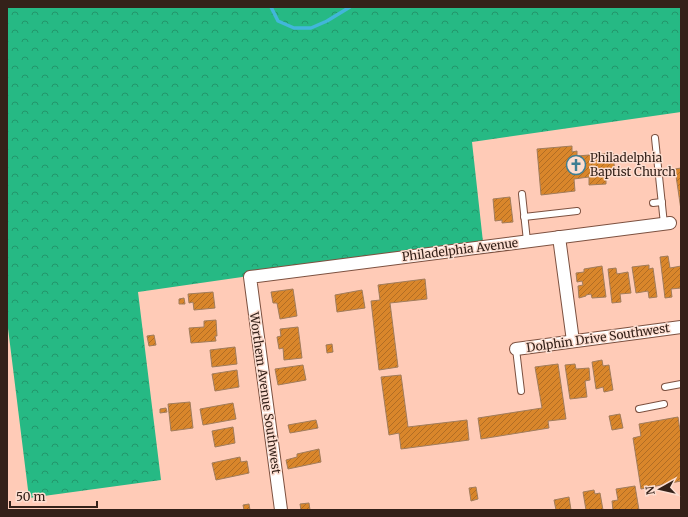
<svg xmlns="http://www.w3.org/2000/svg" width="688" height="517" viewBox="0 0 688 517" font-family="Merriweather,serif">
<defs>
<pattern id="forest-crowns" width="20" height="18" patternUnits="userSpaceOnUse"><rect width="20" height="18" fill="#26b984"/><path d="M2 6a3 3 0 1 1 6 0M12 15a3 3 0 1 1 6 0" fill="none" stroke="#22966b"/></pattern>
<pattern id="building-hatch" width="6" height="6" patternUnits="userSpaceOnUse"><rect width="6" height="6" fill="#d9862b"/><path d="M-1 1l2-2M0 6l6-6M5 7l2-2" fill="none" stroke="#b16d24"/></pattern>
</defs>
<rect width="100%" height="100%" fill="#ffcbb7"/>
<polygon fill="url(#forest-crowns)" points="7,7 681,7 681,112 472,142 483,242 138,292 161,480 29,498 7,320"/>
<g fill="none" stroke-linecap="round" stroke-linejoin="round">
<polyline stroke="#42b6da" stroke-width="3.5" points="271,7 278,21 294,28 311,28 327,21 350,7"/>
</g>
<g fill="url(#building-hatch)" stroke="#a17c5b">
<polygon points="572,146 572,152 577,151 577,156 613,153 615,174 606,175 606,184 589,185 589,177 574,179 575,191 541,195 537,149"/>
<polygon points="681,168 681,210 675,169"/>
<polygon points="510,197 513,222 502,223 502,220 495,221 493,199"/>
<polygon points="668,256 670,268 681,266 681,288 671,289 672,297 665,298 660,257"/>
<polygon points="649,265 649,269 653,268 657,297 649,298 648,291 636,293 632,267"/>
<polygon points="602,266 606,297 592,298 591,294 586,295 586,296 579,298 578,286 583,285 582,281 577,282 576,273 584,272 584,269"/>
<polygon points="616,268 617,274 628,272 631,293 620,294 621,302 612,303 608,269"/>
<polygon points="425,279 427,299 390,303 398,367 379,370 371,301 380,300 378,285"/>
<polygon points="293,289 297,316 280,319 277,303 273,303 271,292"/>
<polygon points="362,290 365,308 337,312 335,295"/>
<polygon points="213,292 215,308 194,310 193,302 189,303 188,294"/>
<polygon points="184,298 185,304 179,304 179,299"/>
<polygon points="216,320 217,336 215,336 216,341 191,343 189,328 204,327 204,321"/>
<polygon points="298,327 302,358 284,360 283,348 279,349 277,337 281,336 280,329"/>
<polygon points="154,335 156,345 149,346 147,336"/>
<polygon points="332,344 333,352 327,353 326,345"/>
<polygon points="235,347 237,364 212,367 210,350"/>
<polygon points="602,360 603,366 609,365 613,390 604,392 603,387 596,389 592,362"/>
<polygon points="558,364 566,419 548,421 549,428 481,439 478,418 542,408 535,367"/>
<polygon points="575,364 576,369 589,368 590,380 585,381 587,397 570,399 565,365"/>
<polygon points="303,365 306,380 278,385 275,369"/>
<polygon points="237,370 239,387 215,391 212,374"/>
<polygon points="401,375 408,427 467,420 469,440 401,449 399,433 389,435 381,377"/>
<polygon points="190,402 193,428 171,431 168,404"/>
<polygon points="233,403 236,419 203,425 200,409"/>
<polygon points="166,408 167,412 160,413 160,409"/>
<polygon points="620,414 623,428 612,430 609,416"/>
<polygon points="678,417 680,430 681,430 681,481 641,489 633,438 641,436 639,424"/>
<polygon points="316,420 318,428 290,433 288,425"/>
<polygon points="233,427 235,443 215,447 212,431"/>
<polygon points="319,449 321,462 288,469 286,460 297,457 297,454"/>
<polygon points="240,457 241,462 247,461 249,473 216,480 212,463"/>
<polygon points="635,486 639,510 613,510 612,501 618,500 616,489"/>
<polygon points="476,487 478,499 471,501 469,488"/>
<polygon points="594,490 595,494 600,493 603,510 586,510 583,492"/>
<polygon points="569,497 571,510 556,510 554,500"/>
<polygon points="309,503 310,510 301,510 300,504"/>
<polygon points="249,504 250,510 244,510 243,505"/>
</g>
<g fill="none" stroke-linecap="round" stroke-linejoin="round">
<g stroke="#7d5140" stroke-width="8">
<g id="service">
<polyline points="655,138 664,224"/>
<polyline points="522,194 527,241"/>
<polyline points="653,203 662,202"/>
<polyline points="524,217 577,211"/>
<polyline points="516,349 521,391"/>
<polyline points="665,387 681,384"/>
<polyline points="639,409 664,404"/>
</g>
</g>
<g stroke="#7d5140" stroke-width="14">
<g id="minor">
<polyline points="559,237 573,341"/>
<polyline points="516,349 681,327"/>
<polyline points="281,510 250,277 670,223"/>
</g>
</g>
<use href="#service" stroke="#fff" stroke-width="6"/>
<use href="#minor" stroke="#fff" stroke-width="12"/>
</g>
<defs>
<g id="church-ring" transform="scale(1)"><circle r="9.5" fill="#fdded1" stroke="#3f7e93" stroke-width="1.5"/><path d="M-1.2-6h2.4v3.5h3.3v2.4h-3.3V6h-2.4V-.1h-3.3v-2.4h3.3Z" fill="#3f7e93"/></g>
</defs>
<g fill-rule="evenodd">
<use href="#church-ring" x="576" y="165"/>
</g>
<g text-anchor="middle" stroke-width="3" stroke-linejoin="round" paint-order="stroke">
<g font-size="12" fill="#342119" stroke="#fdded1" text-anchor="start">
<text x="590" y="162">Philadelphia<tspan x="590" dy="14">Baptist Church</tspan></text>
</g>
<g font-size="12" fill="#342119" stroke="#fdded1">
<text transform="translate(460 250) rotate(-7)" y="4">Philadelphia Avenue</text>
<text transform="translate(598 338) rotate(-8)" y="4">Dolphin Drive Southwest</text>
<text transform="translate(265 393) rotate(82)" y="4">Worthem Avenue Southwest</text>
</g>
</g>
<rect width="688" height="517" fill="none" stroke="#342119" stroke-width="16"/>
<g transform="translate(660 489) rotate(262)" stroke="#fdded1" stroke-width="3" paint-order="stroke">
<path d="M0-3L7 15L0 10L-7 15Z" fill="#342119"/>
<text y="-6" font-size="11" font-weight="bold" text-anchor="middle" fill="#342119">N</text>
</g>
<path d="M10 501v6h87v-6" fill="none" stroke="#342119" stroke-width="2"/>
<text x="16" y="501" font-size="12" fill="#342119" stroke="#fdded1" stroke-width="3" paint-order="stroke">50 m</text>
</svg>
